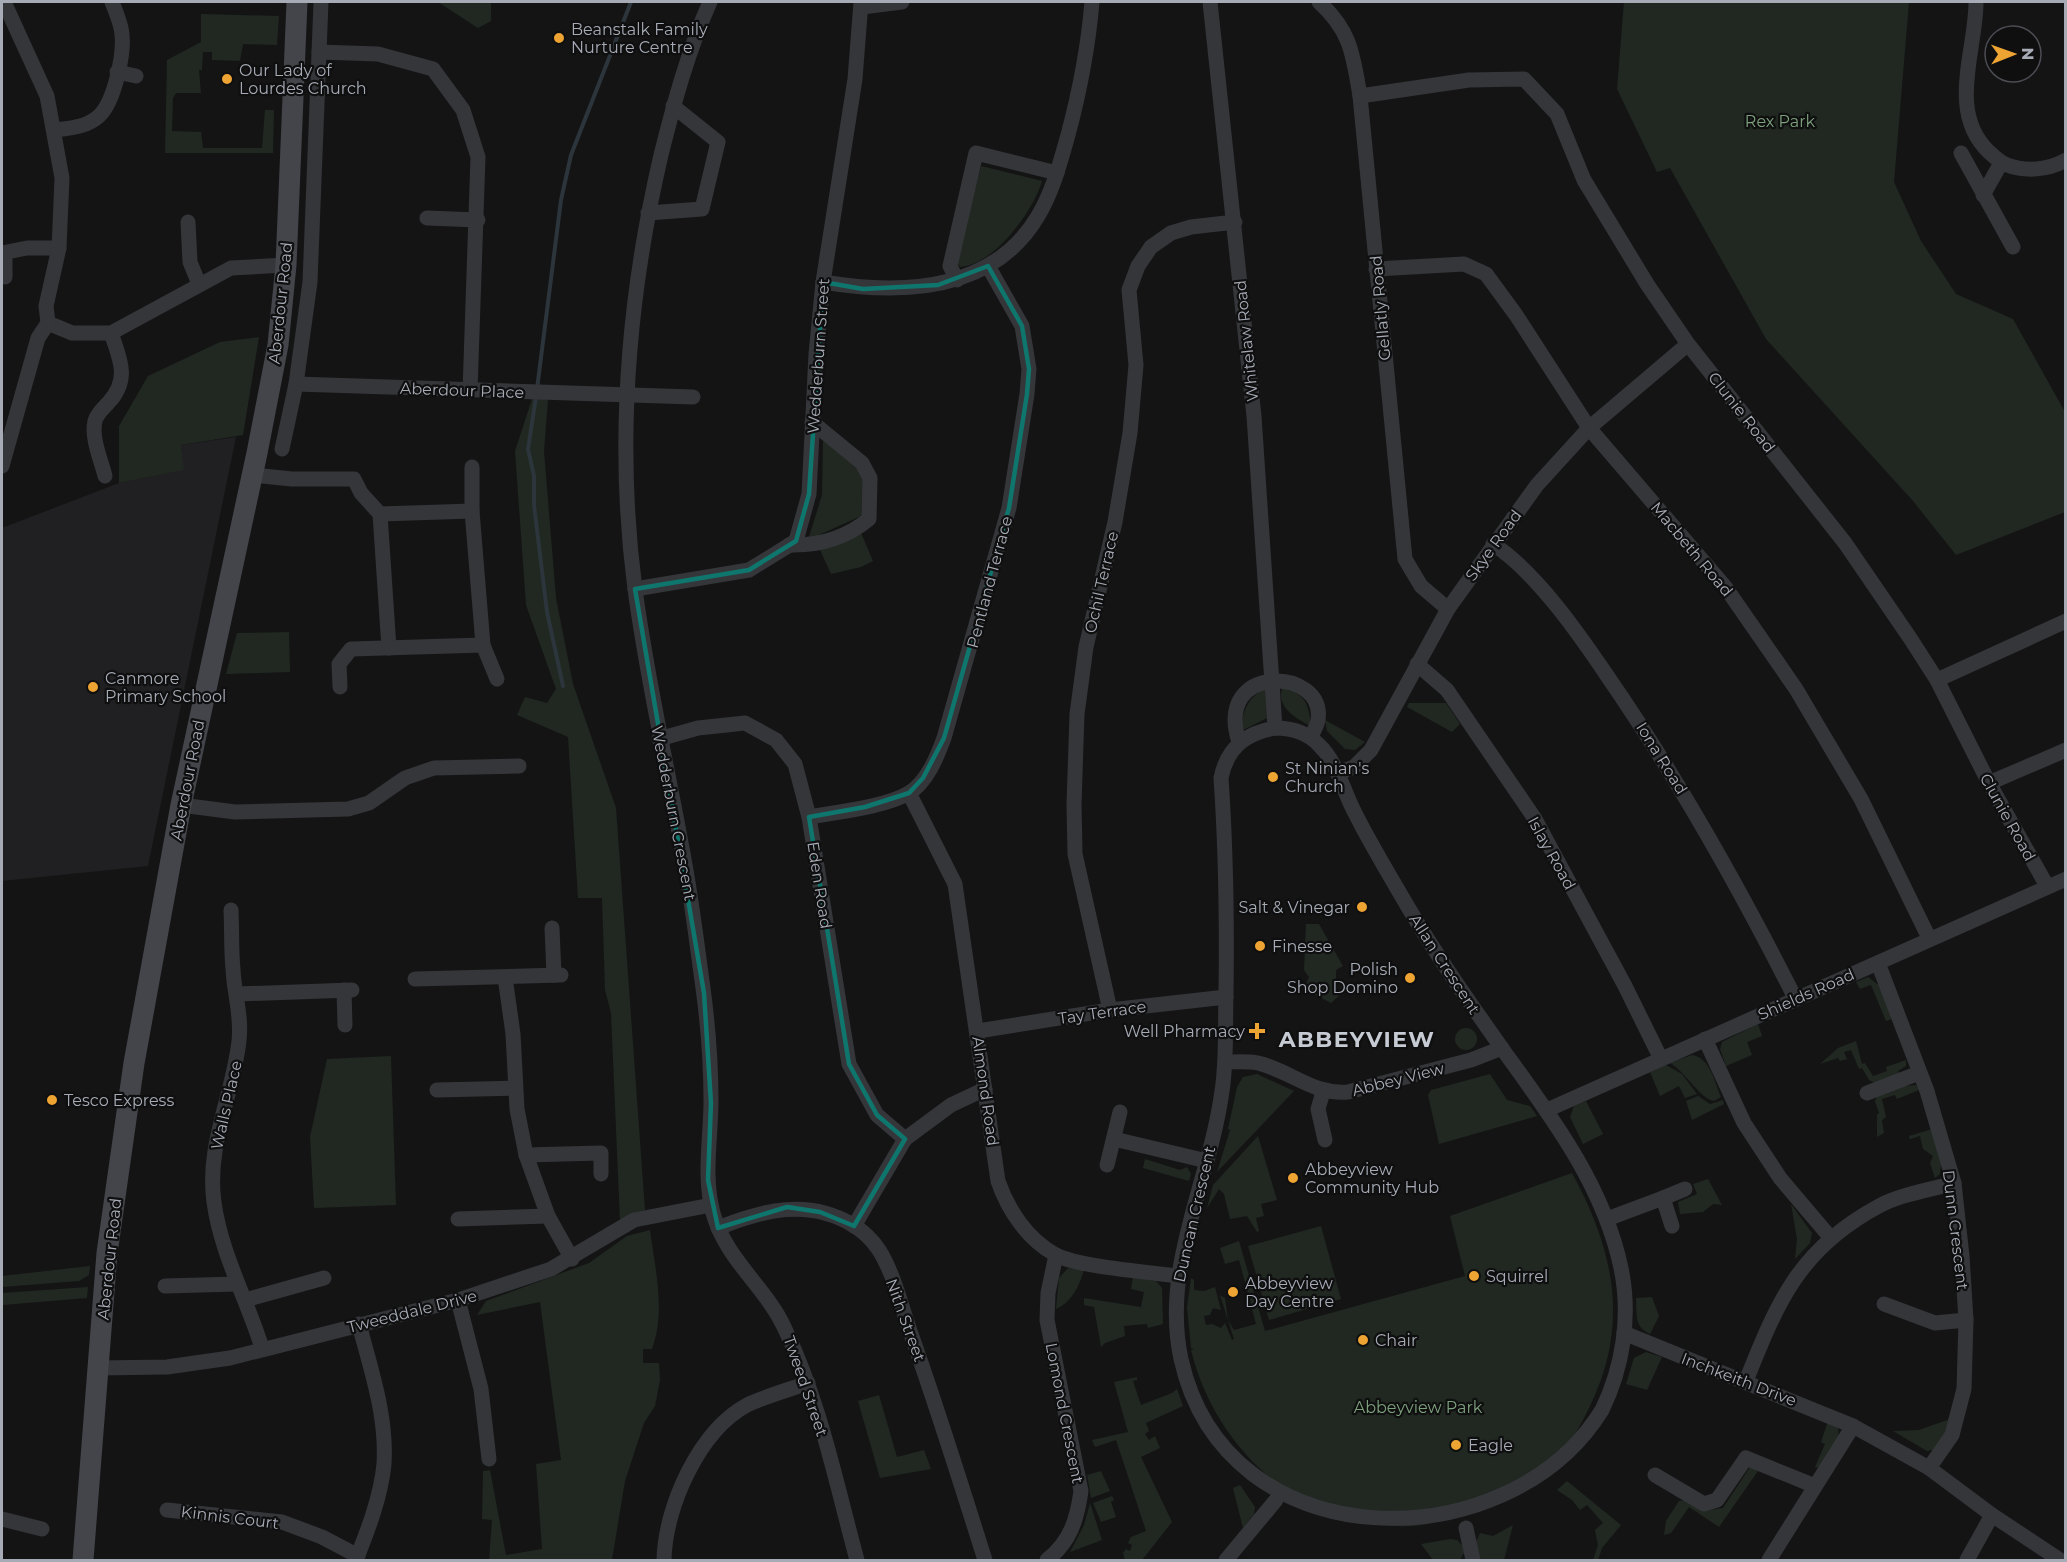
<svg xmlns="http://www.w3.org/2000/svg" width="2067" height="1562" font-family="Montserrat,sans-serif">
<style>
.built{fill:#202022}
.green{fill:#202821}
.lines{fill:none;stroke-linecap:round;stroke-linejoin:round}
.stream{stroke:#2c353b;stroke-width:4}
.street{stroke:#35363a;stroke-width:15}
.secondary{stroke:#43454a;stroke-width:21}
.marked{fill:none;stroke:#0f766e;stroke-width:4.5;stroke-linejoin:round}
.poi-dot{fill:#eea433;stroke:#0f0f10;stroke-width:2}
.labels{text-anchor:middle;stroke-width:4.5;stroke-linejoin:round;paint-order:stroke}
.poi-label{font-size:16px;fill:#a6abb5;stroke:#0f0f10;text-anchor:start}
.park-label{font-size:16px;fill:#7da07d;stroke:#0f0f10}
.street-label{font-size:16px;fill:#a6abb5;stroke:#0f0f10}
.district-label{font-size:22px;font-weight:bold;letter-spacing:1.5px;fill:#c6cad2;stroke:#0f0f10}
</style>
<rect width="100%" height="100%" fill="#141415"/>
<!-- built -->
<path class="built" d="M236 437 148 866 2 881V528L119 483 183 470 181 445Z"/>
<!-- green -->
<g class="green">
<path d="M438 2H491V21L478 28Z"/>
<path d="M1624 2H1909L1894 182 1921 241 1956 294 2013 319 2065 412V512L1956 555 1913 501 1766 339 1670 168 1657 172 1617 89Z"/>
<path d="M201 14 279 16 277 45 243 44 240 61 212 60V52H203L202 70H199L201 93H176L173 98 172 131 201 132 203 148H262L265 110H274L273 153H165L167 60 201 42Z"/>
<path d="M981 166 1042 181C1034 210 994 265 960 267L956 262Z"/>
<path d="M259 337 243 435 181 445 184 470 119 483V426L148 376 220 342Z"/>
<path d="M532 399H548L544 451 556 598 573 684 616 808 645 1210 620 1221 611 1013 605 990 602 898H578L568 737 517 715 525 697 547 703 556 689 526 605 515 451Z"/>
<path d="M823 440 863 472 864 510 861 516 808 540 822 495Z"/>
<path d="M861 533 873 561 861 567 831 574 820 550Z"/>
<path d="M289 632 290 672 226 674 237 633Z"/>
<path d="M1284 685C1306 698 1308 701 1311 726 1297 720 1272 704 1284 685Z"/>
<path d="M1265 687 1267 718 1241 731C1242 710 1248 699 1265 687Z"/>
<path d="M1409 703H1446L1460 724 1452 732 1407 707Z"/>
<path d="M1325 720 1365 742 1355 750 1345 749 1327 731Z"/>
<path d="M1306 924H1319L1343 966 1336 970V991L1341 994 1331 1003 1304 989 1309 977 1304 970Z"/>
<path d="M1868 977 1880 986 1892 1019 1886 1021 1871 985 1860 989 1856 982Z"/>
<path d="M1758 1024 1762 1036 1747 1042 1752 1055 1726 1066 1720 1049 1722 1042Z"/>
<circle cx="1466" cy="1039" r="11"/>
<path d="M1856 1041 1862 1064 1865 1063 1873 1076 1887 1071 1886 1067 1906 1060V1066L1898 1071 1900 1075 1875 1083 1869 1080 1862 1068 1859 1069 1851 1050 1844 1052 1847 1059 1840 1061 1838 1058 1820 1064 1838 1048Z"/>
<path d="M1692 1055C1710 1057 1715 1083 1721 1097L1714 1101C1700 1099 1686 1072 1670 1063Z"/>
<path d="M391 1056 396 1205 314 1208 310 1137 327 1059Z"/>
<path d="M1666 1065 1682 1074 1697 1094 1685 1098 1679 1086 1660 1096 1650 1072Z"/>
<path d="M1257 1074 1294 1091 1217 1172 1230 1130 1228 1129 1237 1087 1243 1077Z"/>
<path d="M1490 1074 1507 1100 1530 1106 1537 1116 1439 1144 1428 1095 1431 1090Z"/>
<path d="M1904 1083 1906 1086 1916 1085 1919 1090 1897 1099 1895 1095 1882 1099 1886 1117 1882 1120 1884 1133 1877 1137V1115L1879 1113 1875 1101 1877 1096Z"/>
<path d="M1698 1096 1710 1104 1723 1100 1724 1104 1692 1120 1686 1101Z"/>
<path d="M1586 1101 1603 1134 1583 1144 1570 1117 1574 1106Z"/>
<path d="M1932 1129 1941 1165 1940 1174 1935 1178 1930 1163 1933 1156 1923 1149 1920 1136 1910 1139 1909 1136Z"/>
<path d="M1258 1136 1277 1200 1261 1204 1264 1216 1256 1218 1259 1231 1257 1232 1247 1216 1230 1219 1224 1194 1219 1189 1207 1208 1213 1185Z"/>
<path d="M1145 1159 1180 1170 1187 1167 1191 1174 1189 1181 1143 1168Z"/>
<path d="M1572 1173C1614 1250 1630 1324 1590 1406 1582 1423 1570 1445 1556 1459 1543 1471 1512 1482 1496 1491 1478 1501 1459 1515 1440 1521 1422 1527 1400 1527 1381 1525 1287 1516 1213 1440 1191 1350L1194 1349 1191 1348 1187 1307 1191 1278 1194 1280V1290L1204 1291 1215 1287 1221 1310 1213 1308 1210 1315 1204 1316 1206 1325 1212 1324 1221 1328 1225 1323 1232 1340 1234 1339 1220 1295 1225 1298 1228 1320 1234 1330 1256 1324 1239 1260 1225 1264 1220 1248 1239 1241 1265 1331 1465 1276 1450 1216Z"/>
<path d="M1708 1179 1722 1205 1713 1204 1703 1212 1680 1214 1678 1202 1697 1194 1693 1184Z"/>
<path d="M1791 1204 1812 1233 1810 1243 1795 1259 1797 1239Z"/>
<path d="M1321 1226 1341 1299 1269 1320 1248 1246Z"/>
<path d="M650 1230C655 1268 666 1312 652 1349H643V1363H659L660 1380 655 1406 644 1423 625 1481 612 1560H489L492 1520 482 1519 483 1471 490 1470 506 1555 542 1549 536 1464 561 1460 540 1302 477 1315 486 1301 589 1263 627 1236Z"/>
<path d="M90 1266 89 1275 79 1281 2 1287V1276Z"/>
<path d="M1068 1268 1084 1269C1080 1285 1072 1302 1056 1309L1059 1278Z"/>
<path d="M1133 1277 1156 1281 1162 1288 1163 1324 1148 1328 1147 1324 1124 1326 1125 1336 1105 1343 1101 1347 1094 1307 1084 1305V1298L1141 1307 1144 1292 1131 1289Z"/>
<path d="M88 1287 87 1298 3 1305 2 1293Z"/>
<path d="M1652 1297 1659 1316 1650 1334C1634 1327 1637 1314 1636 1298Z"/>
<path d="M1646 1352 1662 1357 1647 1390 1626 1384 1634 1358Z"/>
<path d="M1137 1377V1380L1133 1381 1141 1405 1172 1393 1177 1389 1183 1406 1146 1423 1149 1431 1145 1434 1149 1440 1155 1436 1160 1448 1141 1457 1172 1522 1142 1560H1125L1123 1553 1126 1549 1130 1551 1132 1545 1128 1543 1131 1537 1146 1531 1116 1440 1095 1447 1092 1440 1128 1432 1114 1382Z"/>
<path d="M879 1395 897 1457 924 1450 931 1469 880 1478 858 1401Z"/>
<path d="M1950 1419 1948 1429 1933 1450 1927 1451 1893 1431 1919 1430Z"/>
<path d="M1828 1421 1838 1427 1839 1438 1819 1468 1815 1467 1825 1444 1821 1442Z"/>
<path d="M1750 1467 1760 1468 1719 1527 1689 1507 1671 1533 1664 1535 1666 1521 1679 1501 1685 1500 1704 1511 1723 1508Z"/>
<path d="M1101 1471 1110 1491 1091 1498 1087 1475Z"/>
<path d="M1567 1481 1621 1525 1602 1548 1598 1560H1593L1598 1545 1595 1530 1603 1523 1587 1505 1580 1510 1572 1500 1557 1490Z"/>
<path d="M1240 1485 1255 1507 1254 1514 1243 1528 1233 1488Z"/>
<path d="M1112 1496 1114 1500 1111 1502 1116 1517 1101 1522 1093 1503Z"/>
<path d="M1090 1503 1102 1540 1070 1552 1084 1525Z"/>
<path d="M1513 1525 1504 1560H1479L1476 1542 1480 1533 1493 1536Z"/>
<path d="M1450 1539 1457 1540 1466 1549 1460 1560H1433L1421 1544Z"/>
</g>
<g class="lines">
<!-- stream -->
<g class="stream">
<path d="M537 389 561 200 571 155 631 2"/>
<path d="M536 397 528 449 534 476V505L547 612 563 686"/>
</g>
<!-- street -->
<g class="street">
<path d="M710 2C688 51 674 103 661 155 628 297 616 445 635 589 647 680 668 769 684 859 692 902 697 945 703 988 708 1025 711 1063 711 1101 711 1138 703 1176 713 1213 726 1260 766 1287 785 1329 820 1402 836 1483 857 1560"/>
<path d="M1210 2 1254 416 1275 728"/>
<path d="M1319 2C1351 31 1353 55 1360 96L1405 559 1421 586 1448 609"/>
<path d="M1976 2C1976 51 1947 112 1989 152 1995 157 1999 162 2007 165 2026 172 2048 170 2066 160"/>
<path d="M862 7 902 2"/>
<path d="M319 52 378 54 433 69 463 110 478 157 470 391"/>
<path d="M117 72 136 76"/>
<path d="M1360 96 1469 80 1524 79 1557 114 1584 180 1647 284 1688 344 1845 543 1910 638 1937 680 1989 783 2047 886"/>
<path d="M55 130C71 128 87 127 99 116 115 101 126 49 121 28 119 19 115 10 112 2"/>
<path d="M1961 153 2013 247"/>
<path d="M1983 195 2001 163"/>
<path d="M648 213 702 209 718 142 673 106"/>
<path d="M427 218 478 220"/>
<path d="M188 222 190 262 199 284"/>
<path d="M2 253 27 248H59"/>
<path d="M5 253V277"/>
<path d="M1376 269 1464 264 1486 274 1516 315 1589 428 1726 588 1796 689 1861 799 1929 938"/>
<path d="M957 280 950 266 976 153 1057 173"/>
<path d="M823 282C901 295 993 292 1038 216 1053 191 1060 163 1068 135 1080 90 1088 49 1092 2"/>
<path d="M48 323 72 333H111L231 268 286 265"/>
<path d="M296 384 693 397"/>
<path d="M282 449 296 384 310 282 321 2"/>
<path d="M2 466 38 338 48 323 46 306 59 248 62 178 47 96 4 2"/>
<path d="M472 467V511L483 645"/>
<path d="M253 475 292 479H354L361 493 380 514 389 648"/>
<path d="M105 476C101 460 91 438 95 421 97 413 104 408 109 402 130 379 120 359 111 333"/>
<path d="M380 514 472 511"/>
<path d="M1493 544C1536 572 1579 634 1608 677 1679 780 1739 887 1795 998"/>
<path d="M789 545C819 546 846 538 869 519L870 478 862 463 812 422"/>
<path d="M635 589 749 570 796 541 809 494 816 354 823 282 855 79 861 2"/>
<path d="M1417 664 1447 690 1535 819 1625 986 1661 1059"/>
<path d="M1937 680 2066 621"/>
<path d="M340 687 339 664 351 649 483 645 497 679"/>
<path d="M1275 728C1292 728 1307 732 1319 745 1338 763 1343 791 1355 813 1371 845 1390 876 1408 907 1438 958 1472 1006 1506 1054 1553 1119 1604 1187 1621 1268 1631 1316 1623 1367 1602 1410 1508 1562 1226 1562 1181 1359 1161 1267 1210 1181 1222 1091 1227 1059 1225 1026 1226 993 1227 921 1226 850 1221 778 1227 748 1245 733 1275 728Z"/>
<path d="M659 739 698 728 745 723 776 740 795 764 809 817 849 1064 877 1115 905 1139"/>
<path d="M1239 742C1213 662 1326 667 1318 720 1317 726 1313 732 1311 737"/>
<path d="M1337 773 1354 767 1371 750 1448 609 1537 485 1589 428 1688 344"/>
<path d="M1989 783 2066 750"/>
<path d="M909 793 955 884 998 1181C1008 1210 1027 1239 1056 1255 1079 1267 1149 1272 1178 1276"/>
<path d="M181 805 235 812 348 809 369 803 405 778 434 768 519 766"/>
<path d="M809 817C837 812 885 807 909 793 927 782 937 757 944 738L1009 508 1027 394 1029 369 1022 326 988 266"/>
<path d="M231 910C232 929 231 949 233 969 234 994 242 1015 239 1041 233 1095 206 1146 214 1202 221 1254 247 1299 262 1348"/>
<path d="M552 928 554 975"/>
<path d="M1878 963 1927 1091 1954 1183 1962 1256 1966 1320 1964 1389 1952 1435 1929 1468"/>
<path d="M505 977 513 1034 517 1109 526 1155 548 1216 572 1259"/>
<path d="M415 979 561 975"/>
<path d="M344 990 345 1025"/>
<path d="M237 994 352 990"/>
<path d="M1110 1010 1075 854 1074 804 1077 714 1086 647 1115 522 1130 433 1136 365 1129 290 1138 266 1151 247 1171 233 1191 227 1235 222"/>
<path d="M978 1031 1110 1010 1226 997"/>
<path d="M1705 1039 1744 1123 1780 1178 1830 1237"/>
<path d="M1225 1062C1236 1062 1248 1061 1258 1063 1291 1071 1313 1095 1348 1092L1471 1060 1502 1048"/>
<path d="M437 1090 515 1088"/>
<path d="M1323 1092 1318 1109 1325 1140"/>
<path d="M1867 1093 1919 1073"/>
<path d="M1547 1110 2066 879"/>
<path d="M1114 1139 1207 1161"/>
<path d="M526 1155 601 1153V1174"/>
<path d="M1107 1165 1120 1112"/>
<path d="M458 1219 548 1216"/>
<path d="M1607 1219 1663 1198"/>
<path d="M854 1226 905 1139 951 1105 985 1089"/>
<path d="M1672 1226 1663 1198 1685 1189"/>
<path d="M718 1228C763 1210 808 1198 853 1225 863 1231 873 1241 879 1250 894 1274 901 1305 910 1331 937 1407 961 1484 985 1560"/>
<path d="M165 1286 237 1284"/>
<path d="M245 1300 324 1278"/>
<path d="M458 1300 481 1389 489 1459"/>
<path d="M1884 1304 1935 1323 1966 1320"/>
<path d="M1624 1333 1853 1426 1929 1468 1992 1515 2060 1560"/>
<path d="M98 1368 167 1367 230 1358 458 1300 551 1269 634 1220 711 1205"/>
<path d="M1746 1381C1778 1301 1799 1249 1879 1206 1901 1194 1930 1190 1954 1183"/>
<path d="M1655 1475 1704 1504 1717 1500 1746 1458 1815 1486"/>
<path d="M167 1510 282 1522 322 1537 358 1556"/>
<path d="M2 1519 42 1529"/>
<path d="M1466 1528 1473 1560"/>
<path d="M356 1560C368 1530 381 1496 384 1464 387 1416 371 1370 359 1324"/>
<path d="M664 1560C665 1507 699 1431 747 1405 766 1396 788 1390 808 1383"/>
<path d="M1047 1560C1070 1542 1077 1520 1081 1491L1047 1320 1048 1293 1056 1255"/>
<path d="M1226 1560 1276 1500"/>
<path d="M1769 1560 1853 1426"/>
<path d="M1967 1560 1992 1515"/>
</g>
<!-- secondary -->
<path class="secondary" d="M83 1560 107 1253 134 1063 181 805 257 453 278 345 286 265 297 2"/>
</g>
<!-- marked area -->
<path class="marked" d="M988 266 1022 326 1029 369 1027 394 1009 508 944 738 923 778 909 793 865 807 809 817 849 1064 877 1115 905 1139 854 1226 820 1212 787 1207 718 1228 708 1180 711 1103 704 993 635 589 749 570 796 541 809 494 823 282 863 289 938 285Z"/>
<!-- markers -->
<g class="poi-dot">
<circle cx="559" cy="38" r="6"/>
<circle cx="227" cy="79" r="6"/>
<circle cx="93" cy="687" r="6"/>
<circle cx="1273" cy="777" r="6"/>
<circle cx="1362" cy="907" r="6"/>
<circle cx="1260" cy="946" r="6"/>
<circle cx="1410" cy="978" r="6"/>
<path d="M1254 1022h6v6h6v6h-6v6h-6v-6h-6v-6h6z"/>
<circle cx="52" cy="1100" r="6"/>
<circle cx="1293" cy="1178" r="6"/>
<circle cx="1474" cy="1276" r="6"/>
<circle cx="1233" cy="1292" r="6"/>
<circle cx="1363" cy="1340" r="6"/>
<circle cx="1456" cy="1445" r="6"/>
</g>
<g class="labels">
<!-- poi labels -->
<g class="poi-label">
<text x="571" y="35">Beanstalk Family<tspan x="571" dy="18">Nurture Centre</tspan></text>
<text x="239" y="76">Our Lady of<tspan x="239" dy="18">Lourdes Church</tspan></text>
<text x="105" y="684">Canmore<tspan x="105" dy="18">Primary School</tspan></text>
<text x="1285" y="774">St Ninian's<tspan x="1285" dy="18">Church</tspan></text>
<text x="1350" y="913" text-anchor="end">Salt &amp; Vinegar</text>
<text x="1272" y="952">Finesse</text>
<text x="1398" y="975" text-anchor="end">Polish<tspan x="1398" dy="18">Shop Domino</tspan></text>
<text x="1245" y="1037" text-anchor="end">Well Pharmacy</text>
<text x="64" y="1106">Tesco Express</text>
<text x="1305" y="1175">Abbeyview<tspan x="1305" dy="18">Community Hub</tspan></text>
<text x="1486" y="1282">Squirrel</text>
<text x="1245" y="1289">Abbeyview<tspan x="1245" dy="18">Day Centre</tspan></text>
<text x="1375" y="1346">Chair</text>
<text x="1468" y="1451">Eagle</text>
</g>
<!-- park labels -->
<g class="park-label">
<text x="1780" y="127">Rex Park</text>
<text x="1418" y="1413">Abbeyview Park</text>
</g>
<!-- street labels -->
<g class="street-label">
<text transform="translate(280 303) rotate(-84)" y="6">Aberdour Road</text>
<text transform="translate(1380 308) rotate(-95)" y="6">Gellatly Road</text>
<text transform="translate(1246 341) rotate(-96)" y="6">Whitelaw Road</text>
<text transform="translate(818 356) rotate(-86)" y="6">Wedderburn Street</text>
<text transform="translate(462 390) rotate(2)" y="6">Aberdour Place</text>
<text transform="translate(1742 412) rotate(52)" y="6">Clunie Road</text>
<text transform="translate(1493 545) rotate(-54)" y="6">Skye Road</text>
<text transform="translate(1692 549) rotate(50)" y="6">Macbeth Road</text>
<text transform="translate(989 582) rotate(-75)" y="6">Pentland Terrace</text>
<text transform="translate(1101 582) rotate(-77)" y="6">Ochil Terrace</text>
<text transform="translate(1662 758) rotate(58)" y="6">Iona Road</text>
<text transform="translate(187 780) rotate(-79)" y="6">Aberdour Road</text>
<text transform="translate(674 813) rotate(79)" y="6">Wedderburn Crescent</text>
<text transform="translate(2008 817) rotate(61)" y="6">Clunie Road</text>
<text transform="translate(1552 853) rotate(61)" y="6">Islay Road</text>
<text transform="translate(820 885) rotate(81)" y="6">Eden Road</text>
<text transform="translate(1445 964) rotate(57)" y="6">Allan Crescent</text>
<text transform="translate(1806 994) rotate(-24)" y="6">Shields Road</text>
<text transform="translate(1102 1012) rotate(-8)" y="6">Tay Terrace</text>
<text transform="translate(1398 1079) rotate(-14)" y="6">Abbey View</text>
<text transform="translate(986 1091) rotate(82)" y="6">Almond Road</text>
<text transform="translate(226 1105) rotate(-77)" y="6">Walls Place</text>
<text transform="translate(1194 1214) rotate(-77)" y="6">Duncan Crescent</text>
<text transform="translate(1956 1230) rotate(83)" y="6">Dunn Crescent</text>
<text transform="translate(109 1259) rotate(-84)" y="6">Aberdour Road</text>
<text transform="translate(412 1311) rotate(-14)" y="6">Tweeddale Drive</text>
<text transform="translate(906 1320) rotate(70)" y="6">Nith Street</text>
<text transform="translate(1739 1379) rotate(21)" y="6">Inchkeith Drive</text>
<text transform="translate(806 1386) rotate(71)" y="6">Tweed Street</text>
<text transform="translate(1065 1413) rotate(79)" y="6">Lomond Crescent</text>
<text transform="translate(230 1517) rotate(7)" y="6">Kinnis Court</text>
</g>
<!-- district labels -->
<g class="district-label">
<text x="1357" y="1047">ABBEYVIEW</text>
</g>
</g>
<!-- border -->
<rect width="2067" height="1562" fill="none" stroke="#a6abb5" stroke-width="6"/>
<!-- north arrow -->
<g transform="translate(2013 54) rotate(89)"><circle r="28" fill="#0f0f10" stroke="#4b4d52" stroke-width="1.5"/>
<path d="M0-4.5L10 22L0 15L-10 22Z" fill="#eea433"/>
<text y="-9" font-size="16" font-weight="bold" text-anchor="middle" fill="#a6abb5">N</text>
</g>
</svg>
